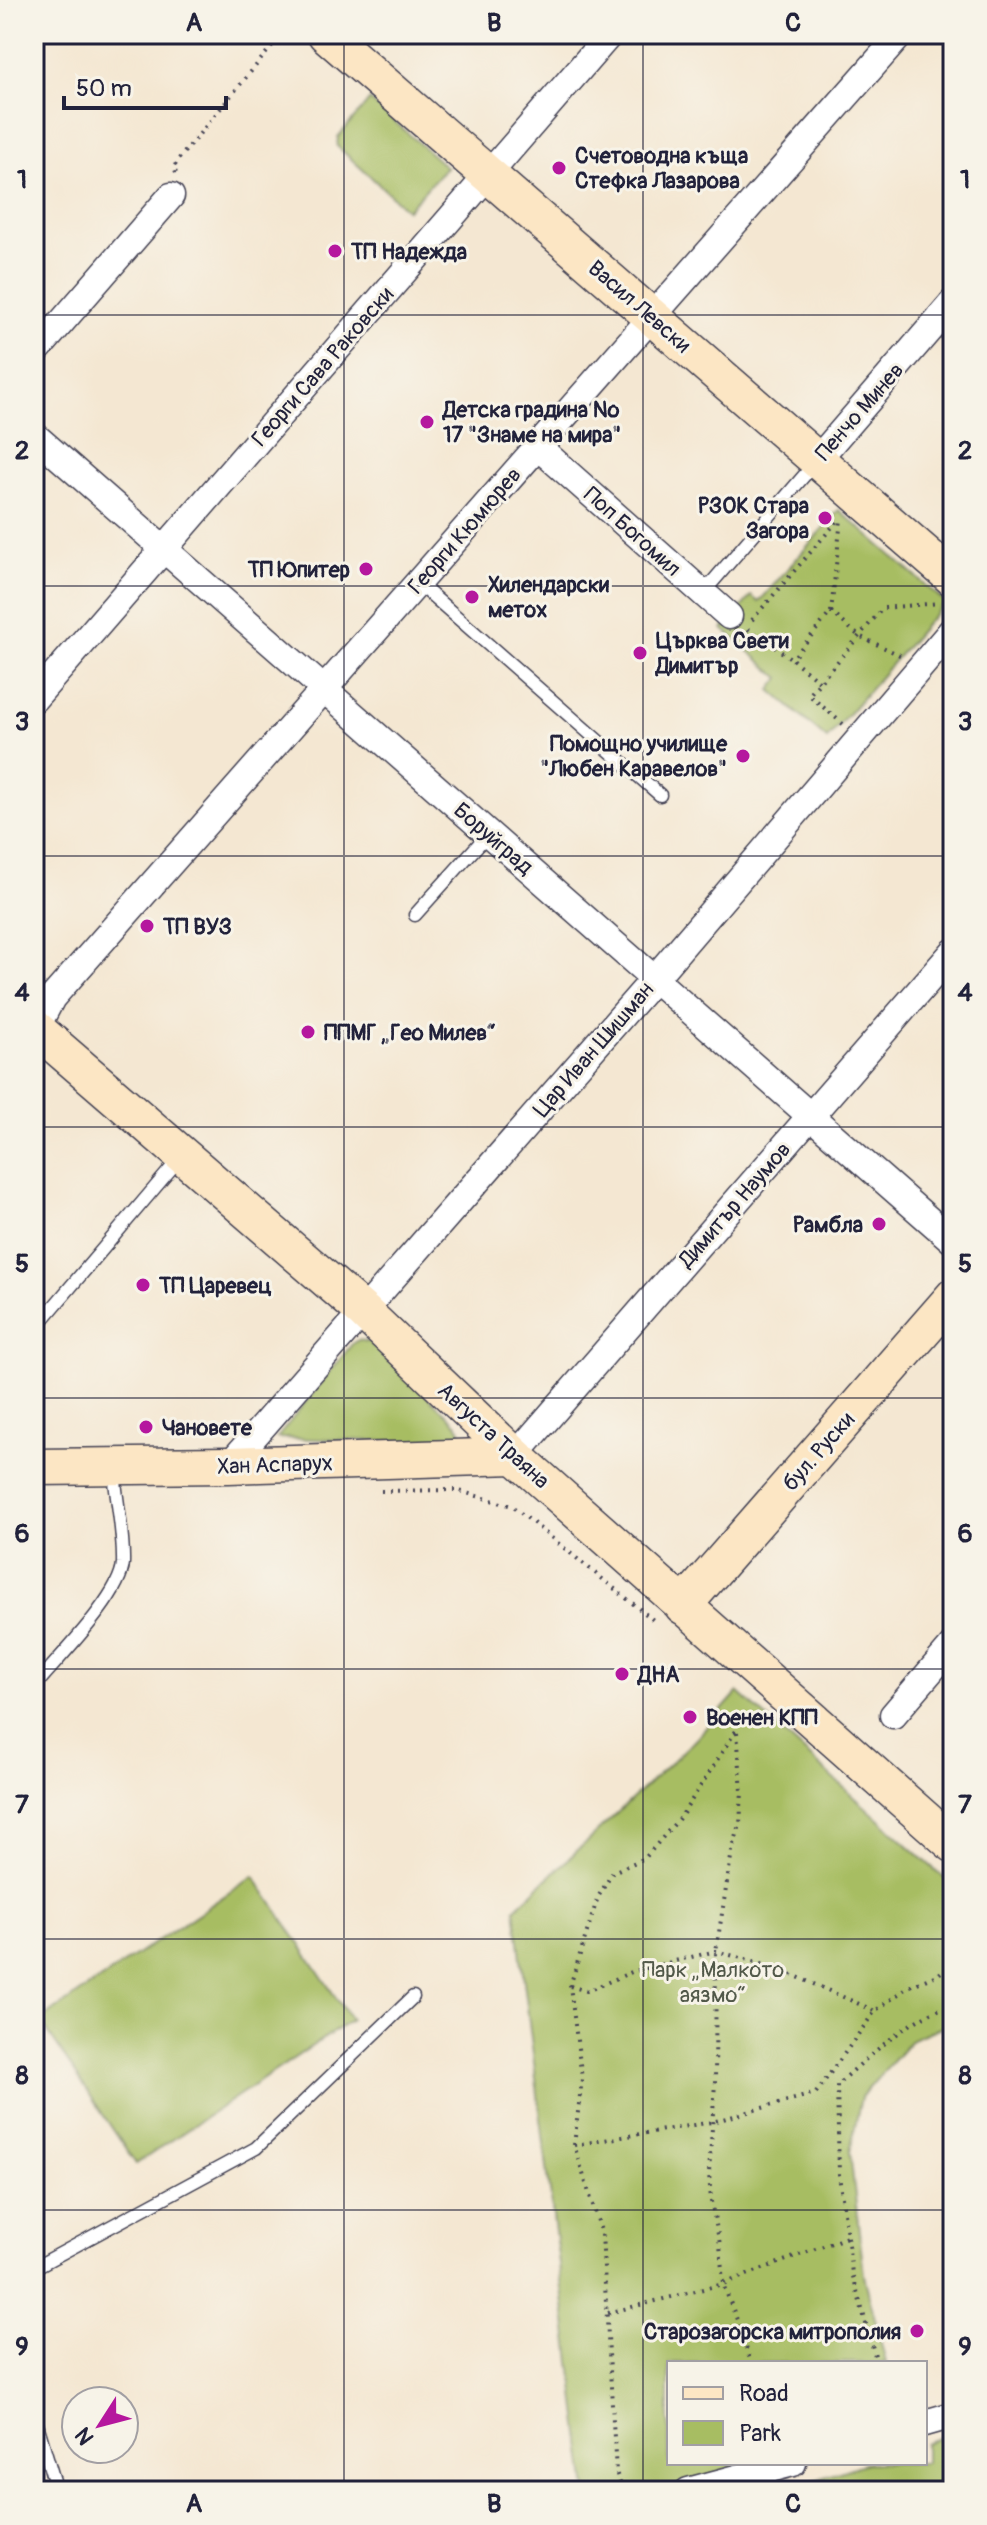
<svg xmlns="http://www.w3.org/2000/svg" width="987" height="2525" font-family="Pangolin,sans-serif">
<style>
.green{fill:#a7bd62;stroke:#64704e;stroke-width:2}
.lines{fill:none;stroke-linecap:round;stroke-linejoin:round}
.lane-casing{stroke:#424052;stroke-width:15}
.street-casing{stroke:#424052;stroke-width:29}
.secondary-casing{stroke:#424052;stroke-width:39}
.path{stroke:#424052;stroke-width:4;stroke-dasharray:2 6;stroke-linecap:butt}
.lane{stroke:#fff;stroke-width:12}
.street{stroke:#fff;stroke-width:26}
.secondary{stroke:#fce6c4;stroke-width:36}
.grid{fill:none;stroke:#22223b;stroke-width:2;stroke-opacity:0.55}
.poi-dot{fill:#b5179e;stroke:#f7f3e8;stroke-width:3}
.labels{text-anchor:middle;stroke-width:6;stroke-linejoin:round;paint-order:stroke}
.poi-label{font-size:22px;font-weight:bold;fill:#22223b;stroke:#f7f3e8;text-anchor:start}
.street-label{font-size:22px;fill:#22223b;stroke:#f7f3e8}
.park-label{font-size:22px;fill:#515849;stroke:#f7f3e8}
.neatline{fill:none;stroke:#22223b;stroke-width:3}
.grid-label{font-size:26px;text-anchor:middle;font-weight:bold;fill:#22223b}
</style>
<rect width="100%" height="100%" fill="#f7f3e8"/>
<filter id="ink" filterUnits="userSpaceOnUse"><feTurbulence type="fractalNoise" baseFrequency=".0125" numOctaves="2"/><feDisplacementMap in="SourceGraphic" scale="16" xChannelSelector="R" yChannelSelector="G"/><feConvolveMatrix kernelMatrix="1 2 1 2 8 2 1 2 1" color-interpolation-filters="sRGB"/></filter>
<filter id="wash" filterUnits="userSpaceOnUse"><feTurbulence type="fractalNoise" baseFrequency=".006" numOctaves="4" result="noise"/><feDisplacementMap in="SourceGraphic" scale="32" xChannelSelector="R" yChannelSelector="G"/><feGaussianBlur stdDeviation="1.8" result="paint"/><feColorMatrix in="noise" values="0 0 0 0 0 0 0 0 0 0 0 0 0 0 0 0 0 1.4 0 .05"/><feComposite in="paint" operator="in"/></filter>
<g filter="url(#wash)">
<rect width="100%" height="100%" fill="#f4e7d2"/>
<!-- green -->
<g class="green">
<path d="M370 100 446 167 407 210 337 146 338 137Z"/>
<path d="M839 510 945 602 827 739 771 690 780 678 723 629 751 596 759 602Z"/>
<path d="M358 1340 369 1342 457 1424 461 1430V1443L277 1438 353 1343Z"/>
<path d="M738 1692 953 1886V2022L912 2039 861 2097 850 2152 864 2275 886 2363H669V2463H760L656 2491H587L515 1909 696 1739Z"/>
<path d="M254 1876 351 2020 136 2164 40 2020Z"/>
<path d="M953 2433V2491H783L866 2463H925V2443Z"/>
</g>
</g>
<g filter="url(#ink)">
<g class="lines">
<defs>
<g id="lane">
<path d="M418 583 660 795"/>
<path d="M703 593 815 463"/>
<path d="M415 915 488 834"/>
<path d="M34 1330 180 1158"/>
<path d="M34 1687C57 1659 121 1596 123 1563 124 1533 116 1500 114 1470"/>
<path d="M34 2268 256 2148 413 1997"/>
<path d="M34 2414 57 2491"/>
</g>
<g id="street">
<path d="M34 354 171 196"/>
<path d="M34 435 953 1241"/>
<path d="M537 446 729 616"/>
<path d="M817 460 953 302"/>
<path d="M34 699 610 34"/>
<path d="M34 1032 52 998C336 678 617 354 901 34"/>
<path d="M515 1456 953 952"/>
<path d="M229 1465 654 979 953 629"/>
<path d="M893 1715 953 1645"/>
<path d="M925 2423 953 2415"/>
<path d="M688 2491 793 2463"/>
</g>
<g id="secondary">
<path d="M326 34 953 578"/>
<path d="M34 1027 364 1312 515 1456 953 1844"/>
<path d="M34 1467 229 1465 515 1456"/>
<path d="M683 1606 953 1297"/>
</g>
</defs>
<!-- lane casing -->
<use href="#lane" class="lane-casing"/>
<!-- street casing -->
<use href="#street" class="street-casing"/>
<!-- secondary casing -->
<use href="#secondary" class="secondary-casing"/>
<!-- path -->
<g class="path">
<path d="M176 173 174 168 177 161 282 34"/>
<path d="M831 612 841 519"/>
<path d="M752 620 840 518"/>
<path d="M748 629 792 659"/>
<path d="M819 681 792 659 831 612 859 636 902 656"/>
<path d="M843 724 809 695 883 608 939 603"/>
<path d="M381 1491 456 1490 512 1506 657 1623"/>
<path d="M737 1732 742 1791 740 1825 732 1851 716 1951 715 2083 709 2173 711 2201 720 2244 723 2284 739 2325 751 2363"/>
<path d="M570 1986 587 1991 634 1971 716 1951 777 1968 875 2011"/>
<path d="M574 2145 712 2122 816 2093 875 2011 908 1987 939 1974 953 1961"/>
<path d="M608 2313 723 2284 847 2237"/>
<path d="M877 2363 852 2273 839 2175 837 2085C863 2062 919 2008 953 2007"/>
<path d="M623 2491 616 2472 602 2234 574 2145 582 2079 570 1986 598 1897 613 1872 645 1858 682 1815 737 1729"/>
</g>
<!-- lane -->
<use href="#lane" class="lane"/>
<!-- street -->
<use href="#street" class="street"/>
<!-- secondary -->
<use href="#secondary" class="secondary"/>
</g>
</g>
<!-- grid -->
<path class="grid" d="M344 34V2491M643 34V2491M34 315H953M34 586H953M34 856H953M34 1127H953M34 1398H953M34 1669H953M34 1939H953M34 2210H953"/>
<!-- markers -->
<g class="poi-dot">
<circle cx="559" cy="168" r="8"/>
<circle cx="335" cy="251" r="8"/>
<circle cx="427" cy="422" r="8"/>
<circle cx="825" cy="518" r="8"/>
<circle cx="366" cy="569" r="8"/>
<circle cx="472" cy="597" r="8"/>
<circle cx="640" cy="653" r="8"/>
<circle cx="743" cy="756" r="8"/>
<circle cx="147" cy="926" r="8"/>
<circle cx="308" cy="1032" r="8"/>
<circle cx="879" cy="1224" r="8"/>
<circle cx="143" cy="1285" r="8"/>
<circle cx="146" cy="1427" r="8"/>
<circle cx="622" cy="1674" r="8"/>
<circle cx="690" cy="1717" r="8"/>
<circle cx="917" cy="2331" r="8"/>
</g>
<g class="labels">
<!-- poi labels -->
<g class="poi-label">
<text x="575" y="163">Счетоводна къща<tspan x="575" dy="25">Стефка Лазарова</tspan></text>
<text x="351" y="259">ТП Надежда</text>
<text x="443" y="417">Детска градина №<tspan x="443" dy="25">17 "Знаме на мира"</tspan></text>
<text x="809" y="513" text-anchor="end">РЗОК Стара<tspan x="809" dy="25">Загора</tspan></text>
<text x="350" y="577" text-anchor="end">ТП Юпитер</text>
<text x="488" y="592">Хилендарски<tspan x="488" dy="25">метох</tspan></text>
<text x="656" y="648">Църква Свети<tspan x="656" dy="25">Димитър</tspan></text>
<text x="727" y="751" text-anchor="end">Помощно училище<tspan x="727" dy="25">"Любен Каравелов"</tspan></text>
<text x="163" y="934">ТП ВУЗ</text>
<text x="324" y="1040">ППМГ „Гео Милев“</text>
<text x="863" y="1232" text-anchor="end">Рамбла</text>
<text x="159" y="1293">ТП Царевец</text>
<text x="162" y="1435">Чановете</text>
<text x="638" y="1682">ДНА</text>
<text x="706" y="1725">Военен КПП</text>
<text x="901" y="2339" text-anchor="end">Старозагорска митрополия</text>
</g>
<!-- street labels -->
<g class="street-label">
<text transform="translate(640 306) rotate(41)" y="8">Васил Левски</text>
<text transform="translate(322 366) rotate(-49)" y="8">Георги Сава Раковски</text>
<text transform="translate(859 411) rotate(-49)" y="8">Пенчо Минев</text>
<text transform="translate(464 530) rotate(-49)" y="8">Георги Кюмюрев</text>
<text transform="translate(633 531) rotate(42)" y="8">Поп Богомил</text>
<text transform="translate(494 838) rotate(41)" y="8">Боруйград</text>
<text transform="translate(593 1049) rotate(-49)" y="8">Цар Иван Шишман</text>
<text transform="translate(734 1204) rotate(-49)" y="8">Димитър Наумов</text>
<text transform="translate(494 1435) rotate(43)" y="8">Августа Траяна</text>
<text transform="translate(818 1451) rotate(-49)" y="8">бул. Руски</text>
<text transform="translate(275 1464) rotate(-2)" y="8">Хан Аспарух</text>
</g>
<!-- park labels -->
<g class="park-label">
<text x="713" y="1977">Парк „Малкото<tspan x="713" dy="25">аязмо“</tspan></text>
</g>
</g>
<!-- margin -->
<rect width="987" height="2525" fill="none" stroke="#f7f3e8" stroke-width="88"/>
<!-- legend -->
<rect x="667" y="2361" width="260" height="104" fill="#f7f3e8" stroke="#a29fa3" stroke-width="2"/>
<rect x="683" y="2387" width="40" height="12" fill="#fce6c4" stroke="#a29fa3" stroke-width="2"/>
<text x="739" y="2401" font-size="24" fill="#22223b">Road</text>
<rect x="683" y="2421" width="40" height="24" fill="#a7bd62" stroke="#a29fa3" stroke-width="2"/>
<text x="739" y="2441" font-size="24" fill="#22223b">Park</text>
<!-- north arrow -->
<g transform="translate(100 2425) rotate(234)"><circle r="38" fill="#f7f3e8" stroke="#a29fa3" stroke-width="2"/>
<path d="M0-6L14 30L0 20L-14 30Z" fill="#b5179e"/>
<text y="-12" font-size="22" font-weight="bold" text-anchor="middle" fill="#22223b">N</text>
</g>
<!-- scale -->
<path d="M64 96v12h162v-12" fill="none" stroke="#22223b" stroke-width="4"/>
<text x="76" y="96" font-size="24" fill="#22223b" stroke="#f7f3e8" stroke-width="6" paint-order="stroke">50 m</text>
<rect x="44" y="44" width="899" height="2437" class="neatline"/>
<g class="grid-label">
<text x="194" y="31">A</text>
<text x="494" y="31">B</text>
<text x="793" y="31">C</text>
<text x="22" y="188">1</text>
<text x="965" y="188">1</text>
<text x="22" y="459">2</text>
<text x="965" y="459">2</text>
<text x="22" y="730">3</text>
<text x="965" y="730">3</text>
<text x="22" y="1001">4</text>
<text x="965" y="1001">4</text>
<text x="22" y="1272">5</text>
<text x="965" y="1272">5</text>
<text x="22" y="1542">6</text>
<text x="965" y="1542">6</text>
<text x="22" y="1813">7</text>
<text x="965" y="1813">7</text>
<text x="22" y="2084">8</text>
<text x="965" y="2084">8</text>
<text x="22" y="2355">9</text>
<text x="965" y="2355">9</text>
<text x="194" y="2512">A</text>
<text x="494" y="2512">B</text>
<text x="793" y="2512">C</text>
</g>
</svg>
